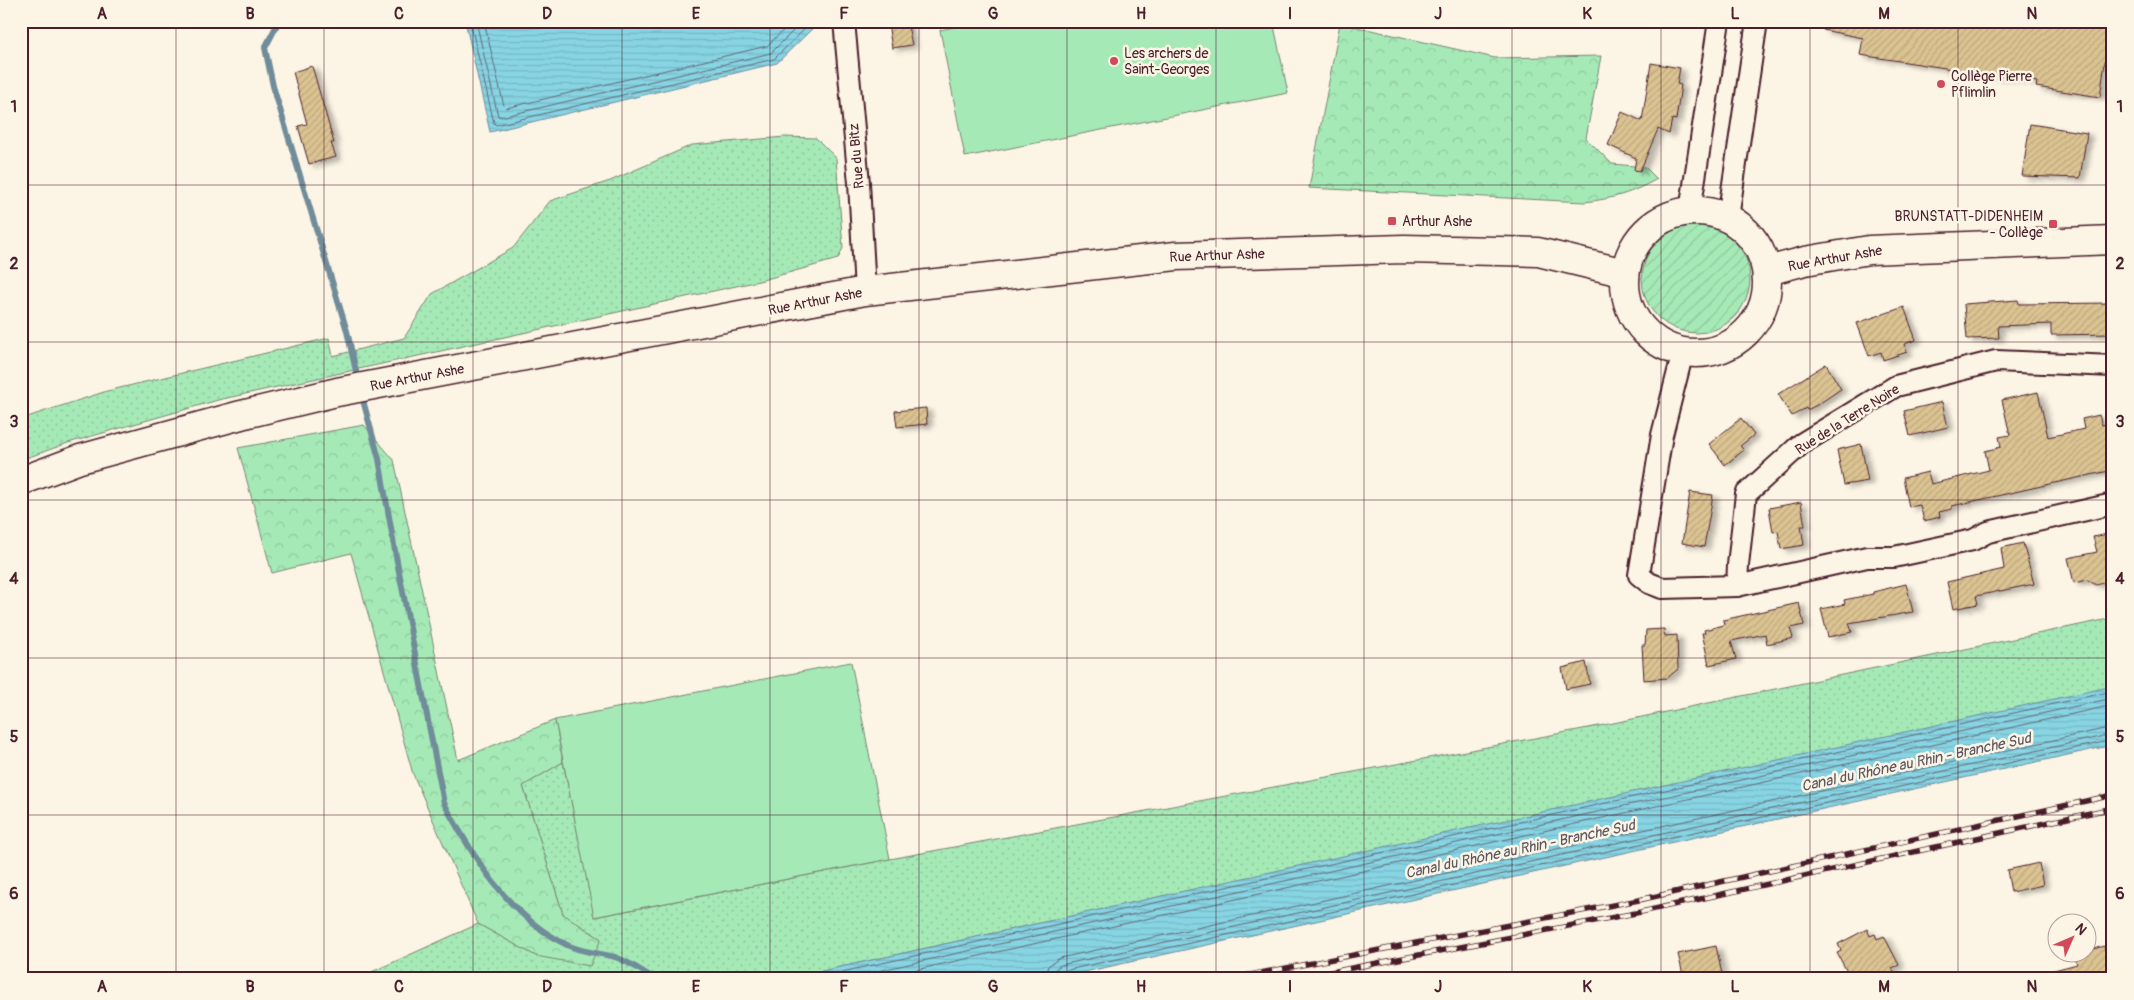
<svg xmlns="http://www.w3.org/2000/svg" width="2134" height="1000" font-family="Pangolin,sans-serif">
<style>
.grass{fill:url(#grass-dots);stroke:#788470}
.forest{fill:url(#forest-crowns);stroke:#788470}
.garden{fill:url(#garden-furrows);stroke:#788470}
.pitch{fill:#a5eab6;stroke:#788470}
.water{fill:url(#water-rules);stroke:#6f8c9a}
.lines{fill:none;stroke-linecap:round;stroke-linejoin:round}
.shore{stroke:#626875;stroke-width:1}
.stream{stroke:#6f8c9a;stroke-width:6}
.building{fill:url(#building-hatch);stroke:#4a1f2b;filter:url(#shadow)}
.street-casing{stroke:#4a1f2b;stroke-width:24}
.secondary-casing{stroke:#4a1f2b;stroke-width:31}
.street{stroke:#fcf5e5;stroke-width:20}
.secondary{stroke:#fcf5e5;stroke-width:28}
.rail-casing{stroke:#4a1f2b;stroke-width:5.5}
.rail{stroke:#fcf5e5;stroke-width:4;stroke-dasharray:11;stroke-linecap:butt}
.grid{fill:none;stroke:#4a1f2b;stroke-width:1;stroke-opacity:0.55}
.poi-dot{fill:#d1495b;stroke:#fcf5e5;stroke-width:2}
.labels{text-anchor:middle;stroke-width:5;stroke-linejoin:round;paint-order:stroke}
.poi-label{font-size:14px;fill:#4a1f2b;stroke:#fcf5e5;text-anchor:start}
.street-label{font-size:14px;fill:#4a1f2b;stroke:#fcf5e5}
.water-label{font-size:15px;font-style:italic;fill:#5c5662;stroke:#fcf5e5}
.neatline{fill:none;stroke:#4a1f2b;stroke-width:2}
.grid-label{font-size:16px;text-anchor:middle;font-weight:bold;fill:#4a1f2b}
</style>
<defs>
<pattern id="grass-dots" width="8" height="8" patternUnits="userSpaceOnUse" patternTransform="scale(1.25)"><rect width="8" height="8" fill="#a5eab6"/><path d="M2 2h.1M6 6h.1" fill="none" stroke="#90c89d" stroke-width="1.8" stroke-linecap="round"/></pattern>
<pattern id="forest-crowns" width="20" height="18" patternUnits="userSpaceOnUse" patternTransform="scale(1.25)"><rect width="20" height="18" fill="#a5eab6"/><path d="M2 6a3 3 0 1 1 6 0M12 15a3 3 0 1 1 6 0" fill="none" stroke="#90c89d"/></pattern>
<pattern id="garden-furrows" width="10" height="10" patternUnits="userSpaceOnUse" patternTransform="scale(1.25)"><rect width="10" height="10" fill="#a5eab6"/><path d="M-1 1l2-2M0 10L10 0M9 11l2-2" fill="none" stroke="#90c89d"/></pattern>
<pattern id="water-rules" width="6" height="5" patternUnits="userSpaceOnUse" patternTransform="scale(1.25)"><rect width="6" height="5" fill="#87d5e4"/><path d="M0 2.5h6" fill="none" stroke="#76b6c4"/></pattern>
<pattern id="building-hatch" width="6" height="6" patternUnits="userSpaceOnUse" patternTransform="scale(1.25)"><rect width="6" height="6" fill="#dbc392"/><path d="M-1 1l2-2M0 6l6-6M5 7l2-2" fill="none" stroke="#bda77e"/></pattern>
<filter id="shadow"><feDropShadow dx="5.5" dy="3" stdDeviation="2.5" flood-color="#0004"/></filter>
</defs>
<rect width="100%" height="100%" fill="#fcf5e5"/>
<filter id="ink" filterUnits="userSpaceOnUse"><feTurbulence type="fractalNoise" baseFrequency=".02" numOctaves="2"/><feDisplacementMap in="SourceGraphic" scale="10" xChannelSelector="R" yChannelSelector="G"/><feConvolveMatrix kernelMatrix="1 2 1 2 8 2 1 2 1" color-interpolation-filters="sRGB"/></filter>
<g filter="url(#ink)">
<!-- grass -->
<g class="grass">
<path d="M785 137 816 138 836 158 843 248 838 259 759 281 218 400 68 443 21 460V419L107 391 329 338 333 356 404 338 432 294 513 248 550 201 610 181 692 145Z"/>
<path d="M2113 618V687L786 979H356L478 924 536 956 601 939 563 914 523 786 563 762 595 917 890 859 1599 726Z"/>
</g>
<!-- forest -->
<g class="forest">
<path d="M1340 23 1495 58 1601 56 1586 138 1612 164 1645 167 1657 179C1632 193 1613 199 1584 202L1309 188Z"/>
<path d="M364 425 394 460 458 760 555 720 563 762 523 786 563 914 601 939 590 966 536 956 478 924 413 774 351 553 272 573 238 448Z"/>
</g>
<!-- garden -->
<circle class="garden" cx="1696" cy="279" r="54"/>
<!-- pitch -->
<g class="pitch">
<path d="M983 21H1273L1288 93 965 157 940 30Z"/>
<path d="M851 662 890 859 594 917 555 720Z"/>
</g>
<!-- water -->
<g class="water">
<path d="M465 21H815V26L777 63 490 132Z"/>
<path d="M2113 686V745L1053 979H786Z"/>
</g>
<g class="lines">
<!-- shore -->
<g class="shore">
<path d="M470 21 494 123 496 125 774 59 809 25 810 21"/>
<path d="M476 21 498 116 501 117 771 53 803 21"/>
<path d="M484 21 504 106 506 108 767 46 793 21"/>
<path d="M810 979 2113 691"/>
<path d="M841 979 2113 698"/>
<path d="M875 979 2113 705"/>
<path d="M1044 979 1048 966 1060 958 2113 727"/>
<path d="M1052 979 1054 970 1061 965 2113 734"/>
<path d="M1058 979 1059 974 1063 971 2113 740"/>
</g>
<!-- stream -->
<g class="stream">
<path d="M279 21 265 48 273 86 347 331 358 380"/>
<path d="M361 393 379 459 395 551 444 803C473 857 509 917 567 945 581 952 599 953 615 957 630 962 641 971 655 979"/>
</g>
</g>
<!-- building -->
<g class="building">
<path d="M907 21 912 45 892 48 888 24Z"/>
<path d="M1823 21H2111L2100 97 2036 87 2037 82 1860 55 1863 38 1823 30Z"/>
<path d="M1651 63 1680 68 1677 84 1681 85 1676 120 1672 119 1669 134 1658 129 1640 171 1634 170 1636 158 1608 145 1622 112 1642 121Z"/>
<path d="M312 66 334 143H331L336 157 309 164 298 126 307 124 293 72Z"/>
<path d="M2030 124 2087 133 2080 178 2022 176Z"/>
<path d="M2018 300 2019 304 2113 303V334L2051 335V324L1998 326 1999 338 1967 339 1964 304Z"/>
<path d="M1904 307 1916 340 1904 344 1907 352 1883 360 1881 352 1869 356 1857 323Z"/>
<path d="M1826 364 1841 389 1817 405 1807 410 1806 408 1792 416 1778 394Z"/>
<path d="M2038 392 2048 437 2084 429 2082 419 2099 415 2102 425 2113 422V470L1952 506V509L1939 512 1940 517 1924 521 1920 505 1909 507 1903 478 1928 472 1931 484 1989 470 1985 451 2001 447 1999 437 2010 435 2002 400Z"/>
<path d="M1942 402 1948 427 1910 436 1904 411Z"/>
<path d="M926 408 927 424 897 427 895 411Z"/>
<path d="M1741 418 1754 435 1740 446 1744 450 1725 465 1709 444Z"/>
<path d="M1861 444 1868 481 1844 485 1837 450Z"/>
<path d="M1690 492 1713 495 1704 547 1682 543Z"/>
<path d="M1801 502 1805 526H1801L1804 545 1781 549 1778 531 1773 532 1769 508Z"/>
<path d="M2113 533V556L2106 558 2111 581 2096 585 2088 580 2074 583 2068 558 2097 552 2093 537Z"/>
<path d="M2023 543 2034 584 1976 596 1978 604 1953 609 1947 582 2004 569 2001 548Z"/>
<path d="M1906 584 1913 612 1849 623 1852 632 1828 637 1821 609 1845 604 1844 600 1873 594V592Z"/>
<path d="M1799 603 1804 625 1790 628 1793 638 1767 644 1765 634 1731 641 1736 659 1709 665 1702 633H1705L1704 630 1724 625 1723 620Z"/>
<path d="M1664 629 1665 636 1677 635 1678 669 1667 678 1644 680 1642 645H1645L1646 630Z"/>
<path d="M1586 662 1590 684 1566 689 1562 668Z"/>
<path d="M2039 863 2043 885 2011 892 2007 870Z"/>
<path d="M1867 929 1870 936 1875 934 1877 939 1884 936 1899 965 1892 968 1897 979H1851L1837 953 1841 951 1838 944Z"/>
<path d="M1716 946 1723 979H1684L1678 954Z"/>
<path d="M2104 946 2107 956 2113 954V979H2044L2043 973 2077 964 2074 954 2086 952V951Z"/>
</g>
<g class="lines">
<defs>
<g id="street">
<path d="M844 21 859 183 865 291"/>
<path d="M1690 211 1719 21"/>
<path d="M1728 218 1757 21"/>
<path d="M1683 352 1662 435 1639 575 1649 583 1662 588 1737 586 1867 557H1894L1973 540 1988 532 2113 504"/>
<path d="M1737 586 1738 565 1746 494 1801 444 1896 386 1996 361 2113 366"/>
</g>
<g id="secondary">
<circle cx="1696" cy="282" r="71"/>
<path d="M1767 271 1805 261 1869 250 2113 240"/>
<path d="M21 481 80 459 241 415 337 392 865 291 1176 256 1404 249 1538 252 1625 273"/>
</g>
</defs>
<!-- street casing -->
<use href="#street" class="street-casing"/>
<!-- secondary casing -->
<use href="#secondary" class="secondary-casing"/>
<!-- street -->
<use href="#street" class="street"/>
<!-- secondary -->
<use href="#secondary" class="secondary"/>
<defs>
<g id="rail">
<path d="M1229 979 1639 900 2113 795"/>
<path d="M1295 979 1641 912 2113 808"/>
</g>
</defs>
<!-- rail casing -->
<use href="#rail" class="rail-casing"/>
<!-- rail -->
<use href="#rail" class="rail"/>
</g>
</g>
<!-- grid -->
<path class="grid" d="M176 21V979M324 21V979M473 21V979M622 21V979M770 21V979M919 21V979M1067 21V979M1216 21V979M1364 21V979M1512 21V979M1661 21V979M1810 21V979M1958 21V979M21 185H2113M21 342H2113M21 500H2113M21 658H2113M21 815H2113"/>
<!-- markers -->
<g class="poi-dot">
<circle cx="1114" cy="61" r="5"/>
<circle cx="1941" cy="84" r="5"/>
<rect x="1387" y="216" width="10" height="10" rx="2.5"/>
<rect x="2048" y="219" width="10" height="10" rx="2.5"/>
</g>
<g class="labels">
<!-- poi labels -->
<g class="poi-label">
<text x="1124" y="58">Les archers de<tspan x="1124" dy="16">Saint-Georges</tspan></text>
<text x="1951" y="81">Collège Pierre<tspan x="1951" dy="16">Pflimlin</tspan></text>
<text x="2043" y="221" text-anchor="end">BRUNSTATT-DIDENHEIM<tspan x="2043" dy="16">- Collège</tspan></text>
<text x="1402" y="226">Arthur Ashe</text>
</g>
<!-- street labels -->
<g class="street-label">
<text transform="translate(856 156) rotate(-95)" y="5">Rue du Bitz</text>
<text transform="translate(1217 255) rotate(-2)" y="5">Rue Arthur Ashe</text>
<text transform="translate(1835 258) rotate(-10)" y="5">Rue Arthur Ashe</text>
<text transform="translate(815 301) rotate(-11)" y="5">Rue Arthur Ashe</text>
<text transform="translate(417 377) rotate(-11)" y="5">Rue Arthur Ashe</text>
<text transform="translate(1847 419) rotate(-32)" y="5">Rue de la Terre Noire</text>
</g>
<!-- water labels -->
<g class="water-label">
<text transform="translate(1916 762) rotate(-12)" y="5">Canal du Rhône au Rhin - Branche Sud</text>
<text transform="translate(1520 849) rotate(-12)" y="5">Canal du Rhône au Rhin - Branche Sud</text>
</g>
</g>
<!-- margin -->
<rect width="2134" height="1000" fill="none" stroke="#fcf5e5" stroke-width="55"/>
<!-- north arrow -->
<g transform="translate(2072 938) rotate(45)"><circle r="24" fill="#fcf5e5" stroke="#b59f9b"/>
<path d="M0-4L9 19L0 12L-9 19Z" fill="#d1495b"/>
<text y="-8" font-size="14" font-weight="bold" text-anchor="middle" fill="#4a1f2b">N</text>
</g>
<rect x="28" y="28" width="2078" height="944" class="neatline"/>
<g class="grid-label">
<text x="102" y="19">A</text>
<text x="250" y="19">B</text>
<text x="399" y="19">C</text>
<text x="547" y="19">D</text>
<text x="696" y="19">E</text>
<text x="844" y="19">F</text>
<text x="993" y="19">G</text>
<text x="1141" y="19">H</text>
<text x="1290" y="19">I</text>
<text x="1438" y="19">J</text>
<text x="1587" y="19">K</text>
<text x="1735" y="19">L</text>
<text x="1884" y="19">M</text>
<text x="2032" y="19">N</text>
<text x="14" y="112">1</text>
<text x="2120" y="112">1</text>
<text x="14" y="269">2</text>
<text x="2120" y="269">2</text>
<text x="14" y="427">3</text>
<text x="2120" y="427">3</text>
<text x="14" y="584">4</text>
<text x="2120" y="584">4</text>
<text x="14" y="742">5</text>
<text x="2120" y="742">5</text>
<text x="14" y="899">6</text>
<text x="2120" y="899">6</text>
<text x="102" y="992">A</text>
<text x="250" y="992">B</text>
<text x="399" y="992">C</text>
<text x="547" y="992">D</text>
<text x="696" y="992">E</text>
<text x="844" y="992">F</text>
<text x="993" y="992">G</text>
<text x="1141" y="992">H</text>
<text x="1290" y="992">I</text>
<text x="1438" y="992">J</text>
<text x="1587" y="992">K</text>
<text x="1735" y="992">L</text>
<text x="1884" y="992">M</text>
<text x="2032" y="992">N</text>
</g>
</svg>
